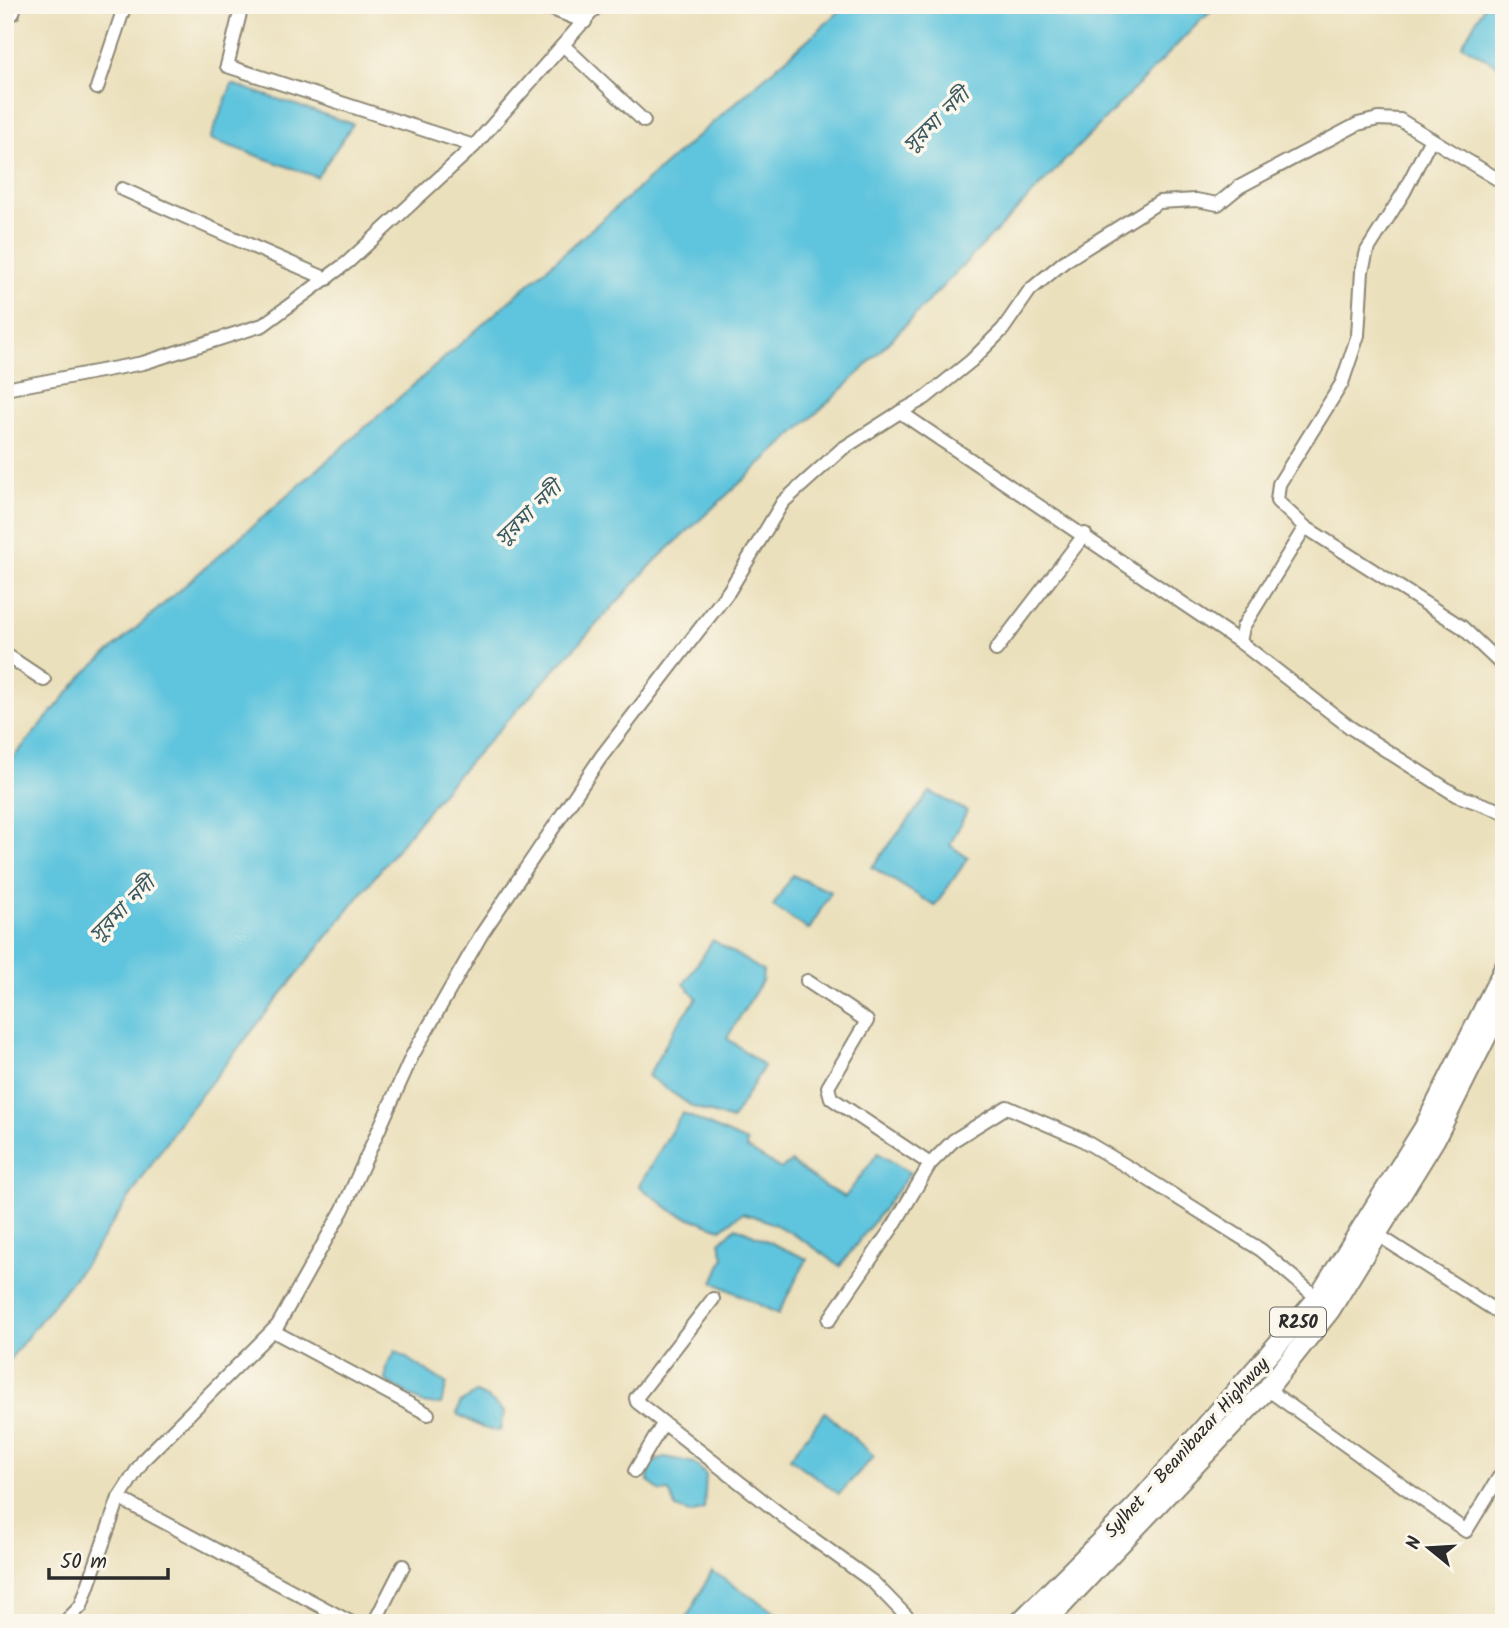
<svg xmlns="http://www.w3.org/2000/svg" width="1509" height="1628" font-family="Kalam,'Noto Sans Bengali',sans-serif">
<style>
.water{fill:#5fc4dd;stroke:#457884;stroke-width:2}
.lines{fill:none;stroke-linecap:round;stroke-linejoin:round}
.street-casing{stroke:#8b8674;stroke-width:16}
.primary-casing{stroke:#8b8674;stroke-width:23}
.street{stroke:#fff;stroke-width:12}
.primary{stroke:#fff;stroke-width:19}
.labels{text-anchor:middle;stroke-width:7;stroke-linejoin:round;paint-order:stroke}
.shield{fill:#fbf7ec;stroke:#696865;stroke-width:2}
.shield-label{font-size:18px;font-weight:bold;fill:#2b2b2b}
.street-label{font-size:19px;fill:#2b2b2b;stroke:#fbf7ec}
.water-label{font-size:21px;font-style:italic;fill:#3b5960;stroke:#fbf7ec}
</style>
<rect width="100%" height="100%" fill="#fbf7ec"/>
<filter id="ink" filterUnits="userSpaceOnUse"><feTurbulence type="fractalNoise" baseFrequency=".0143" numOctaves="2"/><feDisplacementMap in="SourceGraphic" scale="14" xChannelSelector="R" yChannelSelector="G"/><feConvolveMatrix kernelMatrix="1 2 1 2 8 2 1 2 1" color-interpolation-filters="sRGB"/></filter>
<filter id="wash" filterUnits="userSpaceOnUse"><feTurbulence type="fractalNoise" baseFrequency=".00686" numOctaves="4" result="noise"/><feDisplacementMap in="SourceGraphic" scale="28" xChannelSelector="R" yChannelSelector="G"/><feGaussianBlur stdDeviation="1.57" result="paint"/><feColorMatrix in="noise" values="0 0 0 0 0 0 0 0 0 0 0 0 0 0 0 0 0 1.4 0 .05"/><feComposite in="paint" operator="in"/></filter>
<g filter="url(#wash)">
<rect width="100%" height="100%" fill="#ebe0bc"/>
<!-- water -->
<g class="water">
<path d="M847 5H1220L1201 20 848 384 656 560 448 785 181 1120 88 1260 5 1365V767L85 673Z"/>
<path d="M1485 5H1504V69L1462 45Z"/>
<path d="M232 84 353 124 317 177 210 139Z"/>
<path d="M930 792 967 811 950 845 968 858 935 906 872 867Z"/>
<path d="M792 875 831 892 809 930 773 906Z"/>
<path d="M713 940 763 971 762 981 727 1038 764 1066 732 1120 693 1107 648 1076 676 1026 697 998 684 984Z"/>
<path d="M682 1113 747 1142 746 1148 781 1169 791 1162 825 1187 845 1197 878 1153 910 1173 840 1266C809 1244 780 1222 742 1213L721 1229 674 1212 639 1186Z"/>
<path d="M736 1227 807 1259 778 1314 713 1282 724 1257 720 1242Z"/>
<path d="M396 1351 447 1384 441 1404H424L386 1381 387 1366Z"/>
<path d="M476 1393 488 1398 504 1412 500 1431 483 1428 457 1414 460 1403Z"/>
<path d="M825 1412 874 1456 839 1494 790 1458Z"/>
<path d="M665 1457 694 1463 706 1475 704 1509 692 1514 676 1508 669 1491 661 1492 648 1481 649 1465Z"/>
<path d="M712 1571 779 1615 774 1623H684Z"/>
</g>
</g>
<g filter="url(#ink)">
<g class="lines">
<defs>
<g id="street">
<path d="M242 5 227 66 474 146"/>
<path d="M542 5 585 22"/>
<path d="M13 13 15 5"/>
<path d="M564 46 644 121"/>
<path d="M97 88 125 5"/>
<path d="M1431 139 1404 192 1367 251 1362 271 1358 335 1342 383 1279 484 1277 501 1305 527 1243 627 1240 642 1351 728 1456 795 1504 812"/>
<path d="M122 189 327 279"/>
<path d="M5 389 143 363 263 325 348 262 474 146 598 5"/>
<path d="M900 412 925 398 971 361 1003 329 1030 290 1065 261 1159 202 1196 200 1218 204 1239 187 1358 124 1378 119 1400 120 1504 183"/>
<path d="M1305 527 1462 627 1504 667"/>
<path d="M996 650 1085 534"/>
<path d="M5 654 44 680"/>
<path d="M807 981 867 1021 828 1087 831 1098 930 1164"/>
<path d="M1378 1235 1504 1316"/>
<path d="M713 1299 636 1398 637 1402 798 1528 873 1582 913 1623"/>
<path d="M829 1320 894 1225 930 1164 954 1140 1007 1107 1081 1139 1138 1173 1261 1250 1322 1302"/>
<path d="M273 1331 428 1414"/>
<path d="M1267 1389 1466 1531 1504 1469"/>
<path d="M635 1471 663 1424"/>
<path d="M119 1498 352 1623"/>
<path d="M64 1623 81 1606 119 1498 144 1459 278 1325 343 1209 412 1056 481 935 601 757 729 591 783 502 842 449 900 412 1240 642"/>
<path d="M374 1623 403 1566"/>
</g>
<g id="primary">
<path d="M1019 1623 1135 1507 1318 1298 1424 1128 1504 969"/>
<path d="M1045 1623 1267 1389 1330 1310 1435 1139 1504 1001"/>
</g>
</defs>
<!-- street casing -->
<use href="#street" class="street-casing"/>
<!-- primary casing -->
<use href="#primary" class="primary-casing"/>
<!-- street -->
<use href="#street" class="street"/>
<!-- primary -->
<use href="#primary" class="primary"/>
</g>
</g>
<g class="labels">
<!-- shield labels -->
<rect class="shield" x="1270" y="1307.5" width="56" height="29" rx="5"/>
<g class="shield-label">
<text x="1298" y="1328">R250</text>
</g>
<!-- street labels -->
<g class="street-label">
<text transform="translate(1186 1447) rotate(-48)" y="7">Sylhet - Beanibazar Highway</text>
</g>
<!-- water labels -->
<g class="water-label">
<text transform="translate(936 120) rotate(-44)" y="7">সুরমা নদী</text>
<text transform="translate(528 513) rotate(-44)" y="7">সুরমা নদী</text>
<text transform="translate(122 909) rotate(-45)" y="7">সুরমা নদী</text>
</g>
</g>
<!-- margin -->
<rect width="1509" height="1628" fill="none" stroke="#fbf7ec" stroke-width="28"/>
<!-- north arrow -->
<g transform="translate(1429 1548) rotate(288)" stroke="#fbf7ec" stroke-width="5" paint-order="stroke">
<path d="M0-5L12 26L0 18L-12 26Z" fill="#2b2b2b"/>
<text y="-10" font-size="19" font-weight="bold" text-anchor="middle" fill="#2b2b2b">N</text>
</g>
<!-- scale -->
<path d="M49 1568v10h119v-10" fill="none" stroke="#2b2b2b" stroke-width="3.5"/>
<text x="60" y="1568" font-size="21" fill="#2b2b2b" stroke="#fbf7ec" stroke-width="5" paint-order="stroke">50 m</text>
</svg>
